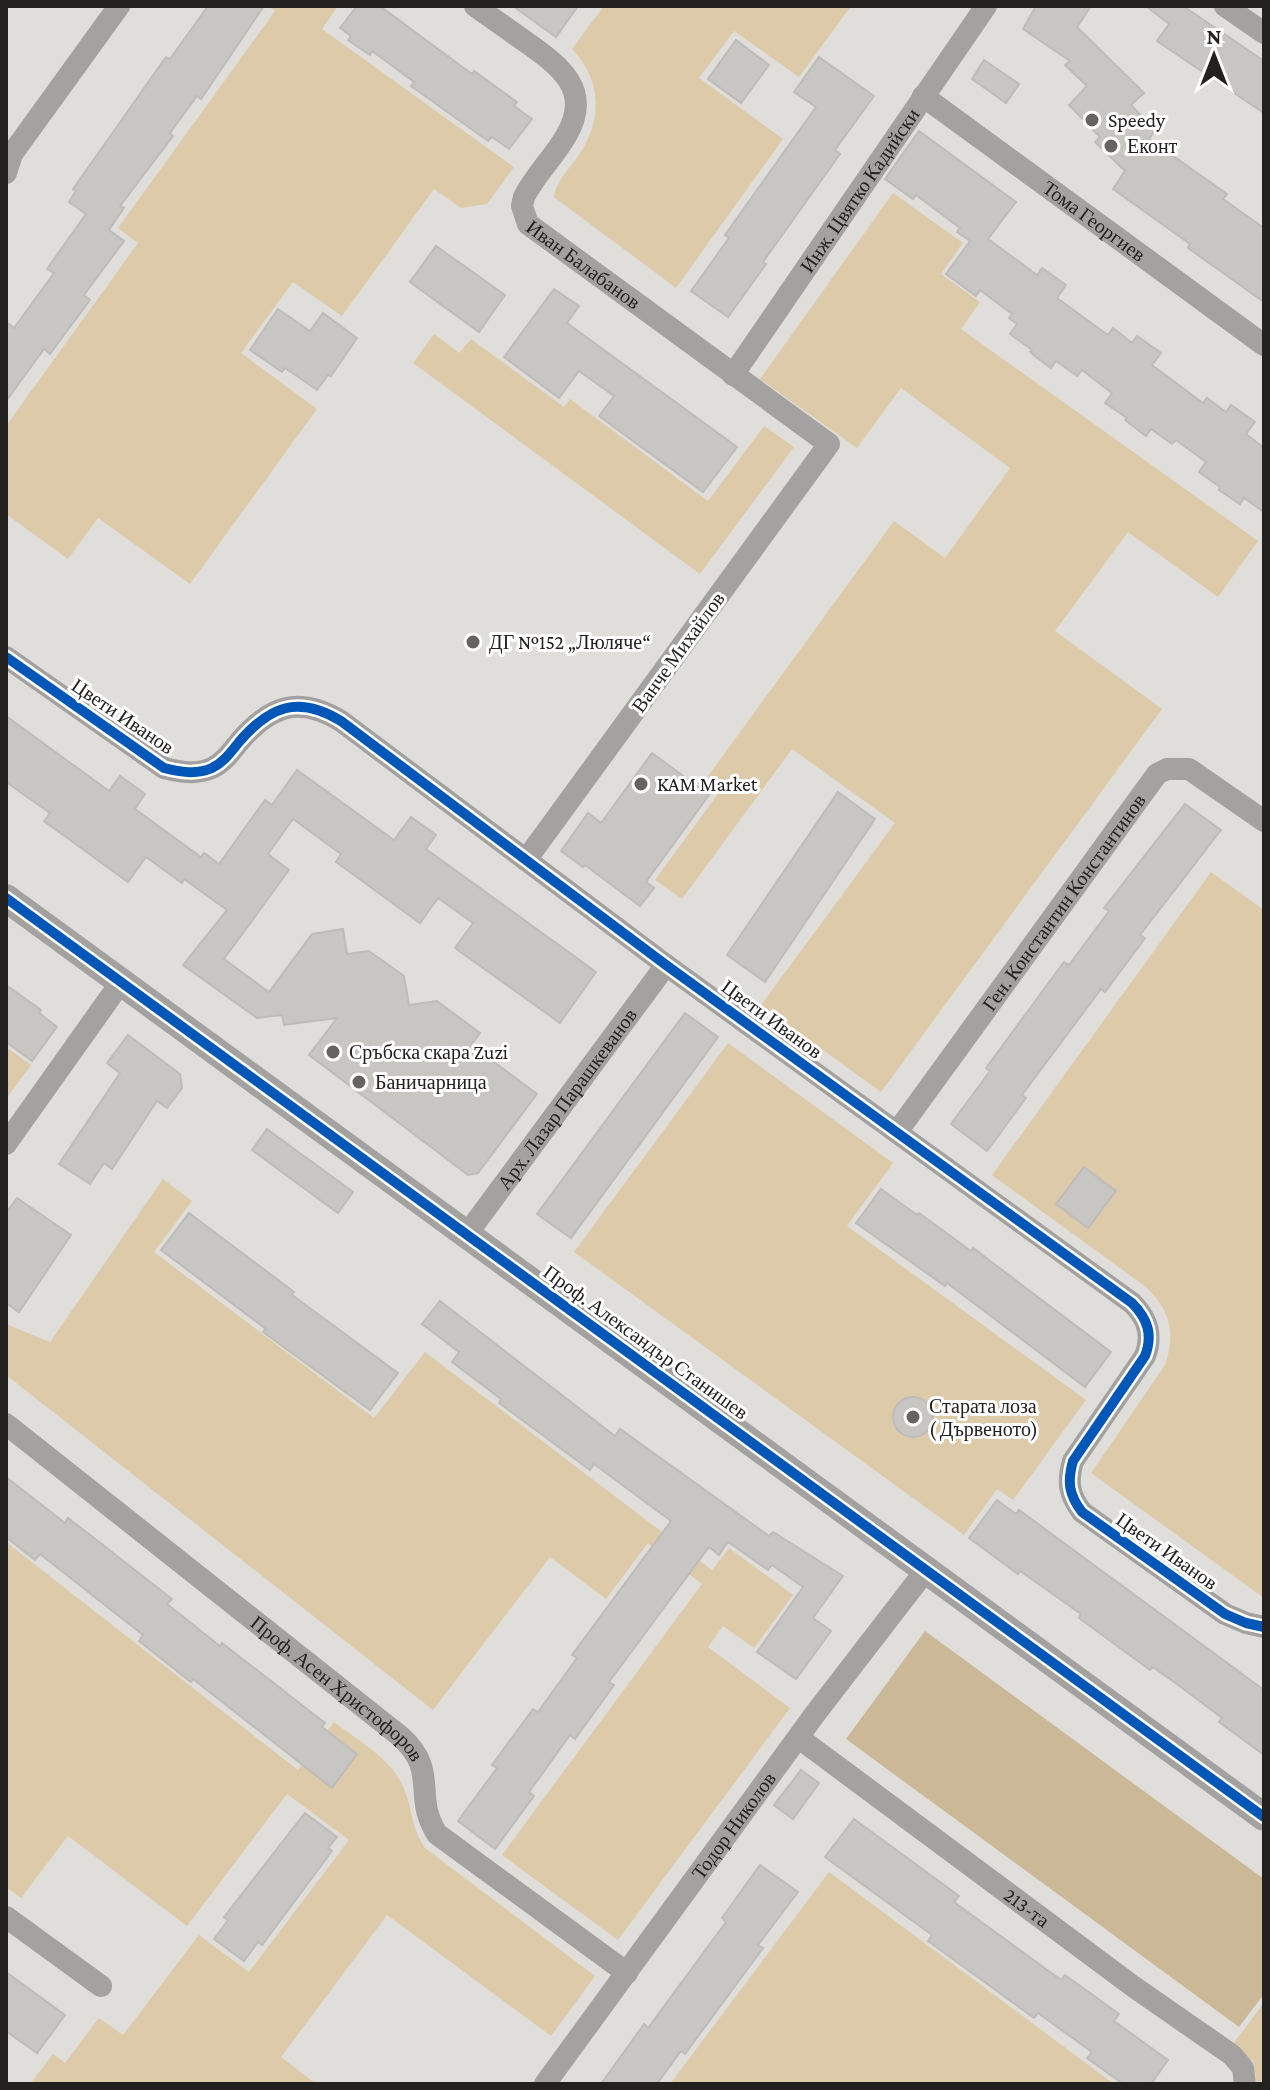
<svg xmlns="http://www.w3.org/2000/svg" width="1270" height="2090" font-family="'Crimson Pro',serif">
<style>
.green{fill:#ddcaa9}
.forest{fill:#cbb897}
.building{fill:#c8c6c3;stroke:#bebcba;stroke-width:2}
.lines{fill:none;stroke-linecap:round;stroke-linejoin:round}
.minor{stroke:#a3a2a0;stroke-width:22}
.tertiary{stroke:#a3a2a0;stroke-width:28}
.cycleway-casing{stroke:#fff;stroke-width:15}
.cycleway{stroke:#0057b8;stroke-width:10}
.poi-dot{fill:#656361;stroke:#fff;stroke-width:3}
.labels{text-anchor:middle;stroke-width:6;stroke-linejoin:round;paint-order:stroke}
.poi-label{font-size:20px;fill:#23211f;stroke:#fff;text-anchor:start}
.street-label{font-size:20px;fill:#23211f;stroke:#fff}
</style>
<rect width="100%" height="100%" fill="#e0dedb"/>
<!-- green -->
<g class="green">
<path d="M268 6H338L322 29 514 167 487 204 461 208 434 189 342 316 293 282 241 353 317 409 190 584 98 518 68 559 6 514V426L138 243 118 228 275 11Z"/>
<path d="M604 6H851L799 77 734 31 699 78 783 139 676 288 554 197C555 183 568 170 576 159 602 124 604 82 572 49Z"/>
<path d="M893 193 963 243 941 274 980 302 961 329 1258 541 1218 597 1128 532 1055 631 1162 709 881 1092 761 1005 895 823 792 749 682 899 655 880 723 787 708 776 894 521 945 558 1010 468 901 388 857 448 760 379Z"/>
<path d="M434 334 459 353 471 339 564 407 570 399 708 501 764 426 794 447 700 574 413 363Z"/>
<path d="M1211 872 1264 910V1598L1091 1473 1165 1365C1176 1334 1170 1309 1146 1287L992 1175Z"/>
<path d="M728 1043 893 1163 847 1226 1086 1400 1013 1500 997 1489 964 1535 574 1252Z"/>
<path d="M6 1047 31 1065 6 1099Z"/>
<path d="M163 1179 192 1201 154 1252 374 1418 425 1352 712 1570 729 1548 793 1595 754 1648 723 1626 708 1647 790 1708 618 1940 502 1855 702 1584 648 1543 606 1599 550 1557 433 1710 6 1375V1324L50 1342Z"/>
<path d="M6 1542 298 1770 334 1722C360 1742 396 1761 406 1794 413 1815 412 1828 425 1848L595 1976 551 2036 387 1915 281 2057 316 2084H30L53 2054 65 2063 99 2018 123 2035 199 1935 249 1972 349 1840 287 1794 187 1926 68 1836 21 1898 6 1887Z"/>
<path d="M829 1872 1114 2084H670Z"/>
<path d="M1264 2003V2084H1257L1253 2061 1232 2045Z"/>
</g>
<!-- forest -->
<path class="forest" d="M925 1631 1264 1879V1994L1239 2027 846 1739Z"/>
<!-- building -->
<g class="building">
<path d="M208 6H264L201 99 197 96 170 133 173 136 120 206 124 208 109 230 124 241 84 295 90 300 50 354 44 349 6 401V322L14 328 54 273 47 269 86 214 69 202 76 191 73 189 166 57 170 59Z"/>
<path d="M357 6H380L472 74 474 71 517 102 514 106 532 119 509 149 492 137 488 141 411 86 414 82 372 51 370 55 348 40 351 36 340 28Z"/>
<path d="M513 6H578L556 37Z"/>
<path d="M1036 6H1091L1077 27 1144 93 1131 105 1155 130 1149 139 1227 194 1223 199 1264 228V302L1188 248 1190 244 1113 189 1125 171 1095 142 1100 137 1069 105 1087 86 1065 65 1070 61 1023 29Z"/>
<path d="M1146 6H1183L1264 61V113L1157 41 1169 24Z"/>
<path d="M736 40 769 65 741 103 708 79Z"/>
<path d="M819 57 874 96 835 150 840 154 763 262 766 264 728 317 691 291 729 238 725 235 816 107 794 92Z"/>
<path d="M984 60 1019 84 1006 103 972 79Z"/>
<path d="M919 131 1016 202 988 239 1037 275 1042 268 1066 285 1057 298 1108 335 1113 328 1132 343 1137 336 1161 353 1152 365 1203 403 1207 398 1226 412 1231 405 1255 422 1246 434 1264 448V512L1244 498 1240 504 1219 490 1220 487 1199 472 1206 462 1176 440 1172 444 1151 429 1146 436 1125 420 1127 418 1105 403 1112 393 1082 370 1077 376 1056 361 1051 368 1036 357 1030 352 1032 350 1010 334 1017 324 1009 318 1012 314 980 290 976 296 946 274 970 241 957 232 960 228 916 195 913 199 885 179Z"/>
<path d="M436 246 505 295 479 332 410 282Z"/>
<path d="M554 289 579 306 567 323 737 447 703 492 599 416 614 396 579 371 559 398 504 357Z"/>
<path d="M278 309 310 331 323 313 357 338 331 376 328 375 317 390 285 368 282 372 250 350Z"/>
<path d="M6 716 109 791 120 776 145 794 135 809 201 857 204 853 219 864 265 800 272 805 297 770 394 840 411 817 436 835 426 849 596 972 560 1023 455 948 473 923 438 898 420 923 336 862 341 854 293 819 268 854 289 870 224 959 269 992 312 934 343 929 347 954 369 951 404 976 409 1005 437 1001 480 1033 471 1045 537 1094 478 1173 468 1175 309 1055 337 1018 284 1025 282 1015 257 1018 183 965 227 910 184 879 182 883 146 857 128 882 44 821 50 813 6 782Z"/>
<path d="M652 753 709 795 646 882 654 888 640 906 585 865 583 867 561 851 588 813 601 823Z"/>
<path d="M838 792 875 819 765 982 727 955Z"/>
<path d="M1185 804 1221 830 1140 935 1145 938 1105 992 1101 989 1022 1095 1026 1098 987 1151 951 1124 990 1071 986 1068 1064 962 1069 965 1109 911 1104 908Z"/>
<path d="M6 985 41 1010 39 1013 57 1027 32 1061 6 1042Z"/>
<path d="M685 1013 718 1037 571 1238 537 1214Z"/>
<path d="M128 1035 180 1074 182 1088 167 1108 157 1101 112 1169 104 1163 90 1184 59 1164 120 1073 107 1063Z"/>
<path d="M267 1129 353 1192 338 1213 252 1150Z"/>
<path d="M1084 1167 1116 1191 1088 1228 1056 1204Z"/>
<path d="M881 1189 917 1215 919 1213 971 1251 973 1248 1111 1352 1085 1387 947 1283 945 1286 856 1223Z"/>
<path d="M17 1198 71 1235 19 1312 6 1303V1213Z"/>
<path d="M189 1213 294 1292 292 1295 398 1373 370 1410 263 1332 266 1329 161 1250Z"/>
<path d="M440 1301 615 1436 620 1429 769 1536 773 1532 843 1576 813 1618 831 1631 796 1679 757 1652 803 1587 772 1565 768 1570 728 1542 719 1555 709 1547 609 1682 614 1685 575 1739 570 1735 529 1792 534 1796 495 1849 458 1821 497 1768 492 1765 533 1709 538 1712 577 1658 572 1655 671 1521 594 1464 590 1470 499 1403 501 1399 452 1362 459 1352 422 1324Z"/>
<circle cx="913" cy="1417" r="20"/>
<path d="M6 1477 65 1523 68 1518 94 1538 172 1599 167 1604 220 1646 222 1643 325 1723 322 1727 357 1754 332 1788 193 1679 191 1682 139 1641 143 1635 40 1554 35 1560 6 1537Z"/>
<path d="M997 1500 1016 1514 1019 1510 1264 1690V1755L1219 1722 1222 1718 1174 1682 1153 1667 1150 1670 1079 1618 1081 1614 1020 1571 1018 1574 969 1538Z"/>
<path d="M801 1770 819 1783 793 1819 774 1805Z"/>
<path d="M305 1813 337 1837 328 1848 332 1851 262 1945 258 1942 244 1961 214 1939 228 1920 224 1917Z"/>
<path d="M854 1819 959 1896 954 1902 1061 1980 1065 1975 1119 2014 1114 2021 1168 2060 1151 2084H1123L1087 2058 1092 2052 1038 2013 1034 2018 928 1941 932 1935 825 1857Z"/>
<path d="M760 1865 798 1892 758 1945 763 1948 685 2054 681 2051 657 2084H601L644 2024 648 2028 726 1922 722 1918Z"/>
<path d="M6 1972 65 2015 37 2053 6 2031Z"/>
</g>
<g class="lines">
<!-- minor -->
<g class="minor">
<path id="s1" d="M475 6C492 18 509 30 526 42 560 66 593 90 566 136 554 157 535 175 524 197L522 206 528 224 829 444 526 860"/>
<path d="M1225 6 1264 33"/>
<path id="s2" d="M923 96 1264 345"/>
<path d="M6 173 12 154 119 6"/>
<path id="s3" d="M733 375 986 6"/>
<path d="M6 657 164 768C180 772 196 775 212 768 224 762 231 752 239 742 270 706 298 695 341 721L666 965 1132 1303C1148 1319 1153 1335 1145 1356L1073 1461C1067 1482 1069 1495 1082 1512L1225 1614 1246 1623 1264 1627"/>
<path id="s4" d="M897 1132 1157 774 1167 769H1189L1264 821"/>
<path d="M6 1144 121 982"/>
<path id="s5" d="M467 1234 666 965"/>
<path id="s6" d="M6 1424 400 1736C440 1772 412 1794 437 1834L627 1973"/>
<path id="s7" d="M799 1738 1134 1987 1232 2055 1243 2068 1245 2084"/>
<path d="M6 1917 101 1986"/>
<path id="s8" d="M545 2084 815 1714 926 1570"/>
</g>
<!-- tertiary -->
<path class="tertiary" d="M6 898 1264 1817"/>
<defs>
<g id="cycleway">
<path d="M6 657 164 768C180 772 196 775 212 768 224 762 231 752 239 742 270 706 298 695 341 721L666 965 1132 1303C1148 1319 1153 1335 1145 1356L1073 1461C1067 1482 1069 1495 1082 1512L1225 1614 1246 1623 1264 1627"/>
<path d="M6 898 1264 1817"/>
</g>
</defs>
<!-- cycleway casing -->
<use href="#cycleway" class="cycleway-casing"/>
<!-- cycleway -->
<use href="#cycleway" class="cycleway"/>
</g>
<!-- markers -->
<g class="poi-dot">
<circle cx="1092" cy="120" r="8"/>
<circle cx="1111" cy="146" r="8"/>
<circle cx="473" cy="642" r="8"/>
<circle cx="641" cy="784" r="8"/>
<circle cx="333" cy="1052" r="8"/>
<circle cx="359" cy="1082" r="8"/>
<circle cx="913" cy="1417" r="8"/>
</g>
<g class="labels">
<!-- poi labels -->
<g class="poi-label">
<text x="1108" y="127">Speedy</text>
<text x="1127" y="153">Еконт</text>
<text x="489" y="649">ДГ №152 „Люляче“</text>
<text x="657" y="791">KAM Market</text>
<text x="349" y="1059">Сръбска скара Zuzi</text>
<text x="375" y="1089">Баничарница</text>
<text x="929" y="1413">Старата лоза<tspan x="929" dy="23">( Дървеното)</tspan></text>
</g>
<!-- street labels -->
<g class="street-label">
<text dy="7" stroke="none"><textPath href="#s3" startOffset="224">Инж. Цвятко Кадийски</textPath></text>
<text dy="7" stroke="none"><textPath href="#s2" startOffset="212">Тома Георгиев</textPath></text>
<text dy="7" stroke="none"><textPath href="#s1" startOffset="350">Иван Балабанов</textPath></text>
<text transform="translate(678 652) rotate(-54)" y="7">Ванче Михайлов</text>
<text transform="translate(123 716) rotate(34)" y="7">Цвети Иванов</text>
<text dy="7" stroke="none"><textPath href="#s4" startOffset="284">Ген. Константин Константинов</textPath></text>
<text transform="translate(772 1019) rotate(36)" y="7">Цвети Иванов</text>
<text dy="7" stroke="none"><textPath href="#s5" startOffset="168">Арх. Лазар Парашкеванов</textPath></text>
<text transform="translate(646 1342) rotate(36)" y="7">Проф. Александър Станишев</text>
<text transform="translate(1167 1551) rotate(35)" y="7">Цвети Иванов</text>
<text dy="7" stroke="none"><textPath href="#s6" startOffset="424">Проф. Асен Христофоров</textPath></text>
<text dy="7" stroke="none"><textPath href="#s8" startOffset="320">Тодор Николов</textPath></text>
<text dy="7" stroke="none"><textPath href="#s7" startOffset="284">213-та</textPath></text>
</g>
</g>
<!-- border -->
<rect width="1270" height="2090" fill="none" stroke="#23211f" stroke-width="16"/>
<!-- north arrow -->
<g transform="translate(1214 56)" stroke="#ffffff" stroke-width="6" paint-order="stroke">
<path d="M0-6L14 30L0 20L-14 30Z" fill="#23211f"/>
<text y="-12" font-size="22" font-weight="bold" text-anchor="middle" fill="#23211f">N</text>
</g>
</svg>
